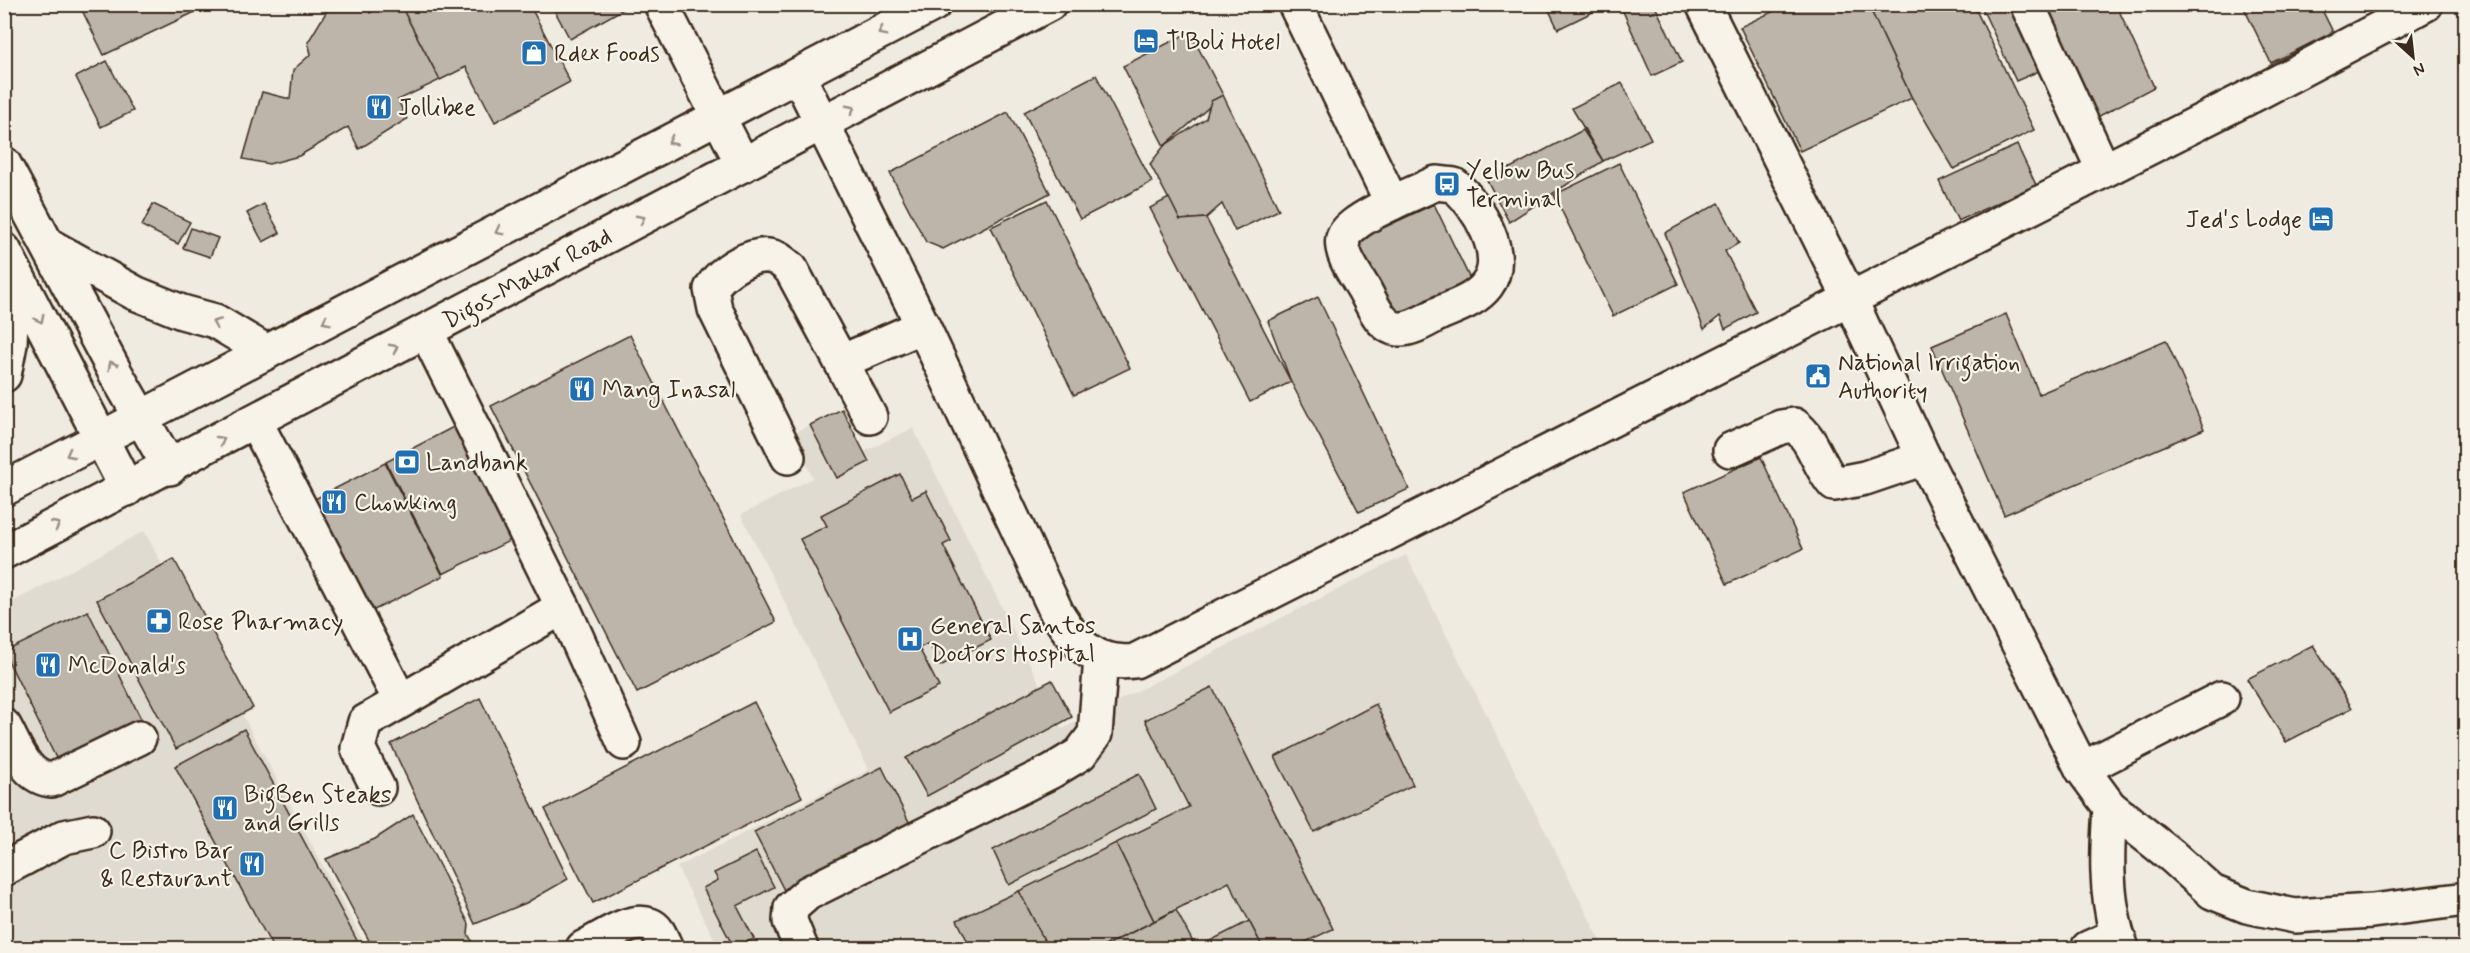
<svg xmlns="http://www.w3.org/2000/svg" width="2470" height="953" font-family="Mynerve,sans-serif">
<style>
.built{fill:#e0dbd0}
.building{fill:#bdb5aa;stroke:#3b2a1e;stroke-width:1.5}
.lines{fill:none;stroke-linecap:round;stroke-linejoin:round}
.minor-casing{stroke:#3b2a1e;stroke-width:38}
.major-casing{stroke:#3b2a1e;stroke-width:38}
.minor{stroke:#f7f3e8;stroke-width:33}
.major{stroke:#f7f3e8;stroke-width:33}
.oneway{stroke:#998e83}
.labels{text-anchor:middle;stroke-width:4.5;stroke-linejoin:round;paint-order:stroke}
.poi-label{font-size:24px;fill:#3b2a1e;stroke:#f7f3e8;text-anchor:start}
.street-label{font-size:24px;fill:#3b2a1e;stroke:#f7f3e8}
</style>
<rect width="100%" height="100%" fill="#efebe0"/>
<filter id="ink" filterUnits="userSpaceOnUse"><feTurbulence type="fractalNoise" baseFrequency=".0167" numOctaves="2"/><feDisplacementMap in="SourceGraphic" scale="12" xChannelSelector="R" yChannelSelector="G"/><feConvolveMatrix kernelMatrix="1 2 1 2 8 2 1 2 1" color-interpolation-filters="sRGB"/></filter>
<g filter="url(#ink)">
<!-- built -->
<g class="built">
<path d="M827 416 849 459 913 428 1062 729 1406 555 1604 948H719L677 867 869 770 741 515 813 478 792 434Z"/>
<path d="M144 531 367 948H5V606Z"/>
</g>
<!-- building -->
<g class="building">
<path d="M79 4H212L104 55Z"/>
<path d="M336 4H366L370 13 384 4H400L440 80 398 100 407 119 359 149 348 127 299 156 269 164 243 159 262 92 290 99 293 70 311 54 308 42 328 9Z"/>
<path d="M400 4H529L570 82 495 122 466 67 440 80Z"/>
<path d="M551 4H626L627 7 570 39Z"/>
<path d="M1546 4H1609L1558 29Z"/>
<path d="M1631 4H1654L1682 62 1652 76 1622 9Z"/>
<path d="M1789 4H1868L1912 98 1800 151 1740 27Z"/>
<path d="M1868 4H1973L2034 130 1954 169 1912 98Z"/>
<path d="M1980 4H2014L2046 68 2016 81Z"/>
<path d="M2035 4H2116L2154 87 2090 121Z"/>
<path d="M2242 4H2319L2333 32 2271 63Z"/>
<path d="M2466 27V47L2459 31Z"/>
<path d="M1190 32 1223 95 1164 146 1123 66Z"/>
<path d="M107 61 133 111 101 127 76 77Z"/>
<path d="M1096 75 1152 182 1080 219 1024 112Z"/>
<path d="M1622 83 1651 139 1603 161 1572 108Z"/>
<path d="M1223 95 1279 210 1235 231 1222 204 1206 218 1180 220 1150 164 1164 146 1206 118 1211 101Z"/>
<path d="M1008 112 1050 193 943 249 926 242 890 173Z"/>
<path d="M1583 130 1603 161 1509 222 1487 180Z"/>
<path d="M2017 145 2036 185 1958 221 1939 181Z"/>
<path d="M1619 163 1678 284 1613 316 1554 195Z"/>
<path d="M1169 198 1180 220 1206 218 1291 382 1250 402 1150 208Z"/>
<path d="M1047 200 1130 368 1074 395 991 227Z"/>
<path d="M1719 203 1739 243 1725 251 1756 312 1725 329 1720 316 1704 329 1665 233Z"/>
<path d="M153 204 190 222 178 244 142 226Z"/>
<path d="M264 204 280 233 263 242 247 213Z"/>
<path d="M1434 204 1471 281 1393 318 1357 240Z"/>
<path d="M191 228 218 238 210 257 183 248Z"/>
<path d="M1318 297 1409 489 1359 512 1291 382 1268 321Z"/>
<path d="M2006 314 2039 394 2166 340 2204 429 2004 515 1932 346Z"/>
<path d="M630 335 776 622 637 693 491 406Z"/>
<path d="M842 409 869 462 837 478 810 425Z"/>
<path d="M461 423 519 536 443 574 386 462Z"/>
<path d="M1761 457 1803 549 1727 584 1684 492Z"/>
<path d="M385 463 443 576 362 616 305 504Z"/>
<path d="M900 474 912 498 926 491 951 541 943 545 991 640 940 666 929 643 919 648 939 687 889 712 800 539 827 526 821 515Z"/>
<path d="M174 559 253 708 176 749 97 600Z"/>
<path d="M88 611 141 719 57 760 4 652Z"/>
<path d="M2313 645 2352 708 2286 742 2247 679Z"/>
<path d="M1052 680 1072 717 927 796 906 758Z"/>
<path d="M1212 687 1333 929 1293 948H1263L1229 882 1154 921 1116 843 1189 807 1145 720Z"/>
<path d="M480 698 568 879 526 903 475 924 391 744Z"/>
<path d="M754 702 802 797 593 903 545 809Z"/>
<path d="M1376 704 1413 785 1314 832 1275 757Z"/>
<path d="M244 729 361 948H273L175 766Z"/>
<path d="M882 767 912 828 785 892 754 832Z"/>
<path d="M1139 774 1156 809 1009 885 993 850Z"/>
<path d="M413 814 469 924 468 934 476 948H373L326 859 375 839Z"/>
<path d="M1116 843 1154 921 1101 948H1048L1019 891Z"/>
<path d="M756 852 774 887 737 906 754 939 734 948 703 888 718 880 714 873Z"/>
<path d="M1019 891 1048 948H971L957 920Z"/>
<path d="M1176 910 1196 948H1104L1103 947Z"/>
<path d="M1249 921 1263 948H1201L1200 946Z"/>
</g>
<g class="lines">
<defs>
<g id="minor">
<path d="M661 4 743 165"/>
<path d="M1295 4 1392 203"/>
<path d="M1703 4 1850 299 1924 458 2082 769 2110 807 2172 856 2212 892 2247 906 2295 916 2372 911 2466 899"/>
<path d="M2027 4 2103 169"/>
<path d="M798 75 923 326 1057 613C1076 644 1095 666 1135 661L2261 91 2426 4"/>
<path d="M1436 183 1454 185C1478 205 1509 256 1487 285 1476 300 1456 306 1440 313 1428 319 1412 330 1398 329 1381 327 1373 306 1366 293 1359 279 1339 255 1343 238 1348 219 1417 192 1436 183Z"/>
<path d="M426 331 563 607 624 743"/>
<path d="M841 362 870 417"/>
<path d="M255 421 400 700"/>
<path d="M1730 450 1781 427 1794 425C1814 439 1818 466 1834 484L1865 478 1924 458"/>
<path d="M788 457 715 309 711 289C721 271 755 249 776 258 781 260 786 265 791 269L841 362 923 326"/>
<path d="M4 726C16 747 25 778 52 780L139 738"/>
<path d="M2082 769 2222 698"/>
<path d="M378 788 358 748 365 722 563 607"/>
<path d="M2110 807C2107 853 2105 889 2117 935"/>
<path d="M4 869 64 837 93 831"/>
<path d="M583 948C600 940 629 917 650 925 659 928 662 941 666 948"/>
<path d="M801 948 790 921 791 908 808 893 1052 771 1080 754 1095 734 1101 658"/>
<path d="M2088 948 2117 935 2122 948"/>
</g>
<g id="major">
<path d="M4 164 116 374 170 468"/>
<path d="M48 245 135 293 182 312 215 321 267 352"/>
<path d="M4 250 127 489"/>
<path d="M4 375 10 344 13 269"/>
<path d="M4 489 934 4"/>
<path d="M4 552 1049 4"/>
</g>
</defs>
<!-- minor casing -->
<use href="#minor" class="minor-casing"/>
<!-- major casing -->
<use href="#major" class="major-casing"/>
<!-- minor -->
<use href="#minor" class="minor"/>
<!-- major -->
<use href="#major" class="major"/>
</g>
<!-- one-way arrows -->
<defs><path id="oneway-chevron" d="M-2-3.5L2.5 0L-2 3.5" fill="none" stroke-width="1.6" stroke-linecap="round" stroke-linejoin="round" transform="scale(1.5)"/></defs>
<g class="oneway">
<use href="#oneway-chevron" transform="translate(882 32) rotate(152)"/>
<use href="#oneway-chevron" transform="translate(851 109) rotate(-28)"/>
<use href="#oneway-chevron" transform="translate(672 141) rotate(153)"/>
<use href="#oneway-chevron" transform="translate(641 219) rotate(-28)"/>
<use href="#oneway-chevron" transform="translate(499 231) rotate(153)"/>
<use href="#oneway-chevron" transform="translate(40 319) rotate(63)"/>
<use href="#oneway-chevron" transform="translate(326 321) rotate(153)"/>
<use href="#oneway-chevron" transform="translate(216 323) rotate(-156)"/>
<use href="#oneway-chevron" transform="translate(394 348) rotate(-28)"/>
<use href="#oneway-chevron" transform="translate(112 365) rotate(-118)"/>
<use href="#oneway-chevron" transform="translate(221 440) rotate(-29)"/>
<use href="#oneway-chevron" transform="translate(70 454) rotate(152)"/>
<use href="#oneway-chevron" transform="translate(56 525) rotate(-28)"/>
</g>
</g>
<!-- icons -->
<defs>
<symbol id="hotel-square" viewBox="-11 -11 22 22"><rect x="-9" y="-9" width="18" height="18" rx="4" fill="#1f6fb2" stroke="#f7f3e8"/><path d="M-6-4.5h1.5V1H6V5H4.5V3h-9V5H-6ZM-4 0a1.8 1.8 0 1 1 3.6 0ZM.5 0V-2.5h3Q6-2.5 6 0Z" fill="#fff"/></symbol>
<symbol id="shop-square" viewBox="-11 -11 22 22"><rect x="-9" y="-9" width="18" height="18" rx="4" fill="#1f6fb2" stroke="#f7f3e8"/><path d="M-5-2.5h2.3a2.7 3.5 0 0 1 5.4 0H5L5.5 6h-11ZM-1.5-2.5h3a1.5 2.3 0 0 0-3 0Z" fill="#fff"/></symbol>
<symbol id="restaurant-square" viewBox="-11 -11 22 22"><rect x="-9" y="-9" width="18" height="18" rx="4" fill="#1f6fb2" stroke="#f7f3e8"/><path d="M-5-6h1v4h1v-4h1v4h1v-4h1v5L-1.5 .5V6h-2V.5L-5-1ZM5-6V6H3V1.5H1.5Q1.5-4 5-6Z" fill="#fff"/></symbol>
<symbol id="bus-square" viewBox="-11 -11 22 22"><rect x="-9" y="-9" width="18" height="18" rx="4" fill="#1f6fb2" stroke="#f7f3e8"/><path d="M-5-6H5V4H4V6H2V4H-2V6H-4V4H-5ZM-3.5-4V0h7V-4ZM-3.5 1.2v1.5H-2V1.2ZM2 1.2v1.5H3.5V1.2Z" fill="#fff"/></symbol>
<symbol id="civic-square" viewBox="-11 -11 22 22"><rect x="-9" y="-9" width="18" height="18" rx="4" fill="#1f6fb2" stroke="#f7f3e8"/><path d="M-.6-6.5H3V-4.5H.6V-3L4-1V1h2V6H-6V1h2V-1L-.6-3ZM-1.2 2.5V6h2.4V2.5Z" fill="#fff"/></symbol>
<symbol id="bank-square" viewBox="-11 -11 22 22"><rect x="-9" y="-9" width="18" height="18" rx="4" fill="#1f6fb2" stroke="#f7f3e8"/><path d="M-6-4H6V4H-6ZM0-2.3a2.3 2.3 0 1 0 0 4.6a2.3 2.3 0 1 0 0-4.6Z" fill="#fff"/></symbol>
<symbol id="pharmacy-square" viewBox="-11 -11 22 22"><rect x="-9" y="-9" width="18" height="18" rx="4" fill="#1f6fb2" stroke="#f7f3e8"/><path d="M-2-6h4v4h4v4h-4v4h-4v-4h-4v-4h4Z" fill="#fff"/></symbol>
<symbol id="hospital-square" viewBox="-11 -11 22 22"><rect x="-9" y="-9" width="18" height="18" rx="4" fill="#1f6fb2" stroke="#f7f3e8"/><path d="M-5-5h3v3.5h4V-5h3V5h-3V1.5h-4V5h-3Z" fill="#fff"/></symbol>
</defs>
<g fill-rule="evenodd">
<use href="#hotel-square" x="1131" y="26" width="30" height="30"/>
<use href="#shop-square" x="519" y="38" width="30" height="30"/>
<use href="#restaurant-square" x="364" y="92" width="30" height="30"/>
<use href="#bus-square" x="1432" y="169" width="30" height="30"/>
<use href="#hotel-square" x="2306" y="204" width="30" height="30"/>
<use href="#civic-square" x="1803" y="361" width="30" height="30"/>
<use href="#restaurant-square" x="567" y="374" width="30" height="30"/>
<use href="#bank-square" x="392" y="447" width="30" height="30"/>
<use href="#restaurant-square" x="319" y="487" width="30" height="30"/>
<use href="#pharmacy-square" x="144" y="606" width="30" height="30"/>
<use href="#hospital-square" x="895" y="624" width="30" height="30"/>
<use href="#restaurant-square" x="33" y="650" width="30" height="30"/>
<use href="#restaurant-square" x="210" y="793" width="30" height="30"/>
<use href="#restaurant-square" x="237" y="849" width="30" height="30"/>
</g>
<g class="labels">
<!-- poi labels -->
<g class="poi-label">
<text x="1166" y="49">T'Boli Hotel</text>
<text x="554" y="61">Rdex Foods</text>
<text x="398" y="115">Jollibee</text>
<text x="1466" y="178">Yellow Bus<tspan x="1466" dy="28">Terminal</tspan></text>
<text x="2302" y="227" text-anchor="end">Jed's Lodge</text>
<text x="1838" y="370">National Irrigation<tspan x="1838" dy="28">Authority</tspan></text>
<text x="602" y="397">Mang Inasal</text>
<text x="426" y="470">Landbank</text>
<text x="354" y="510">Chowking</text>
<text x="178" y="629">Rose Pharmacy</text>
<text x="930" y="633">General Santos<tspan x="930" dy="28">Doctors Hospital</tspan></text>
<text x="68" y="673">McDonald's</text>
<text x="244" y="802">BigBen Steaks<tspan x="244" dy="28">and Grills</tspan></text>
<text x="232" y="858" text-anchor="end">C Bistro Bar<tspan x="232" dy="28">&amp; Restaurant</tspan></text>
</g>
<!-- street labels -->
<g class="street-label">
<text transform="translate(527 278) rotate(-28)" y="8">Digos-Makar Road</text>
</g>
</g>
<!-- margin -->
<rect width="2470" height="953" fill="none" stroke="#f7f3e8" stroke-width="24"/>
<rect x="12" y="12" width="2446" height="929" fill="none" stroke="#3b2a1e" stroke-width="2" filter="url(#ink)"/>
<!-- north arrow -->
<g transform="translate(2413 57) rotate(153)" stroke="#f7f3e8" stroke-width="4.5" paint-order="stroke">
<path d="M0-4.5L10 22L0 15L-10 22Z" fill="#3b2a1e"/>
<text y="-9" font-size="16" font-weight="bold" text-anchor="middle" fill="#3b2a1e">N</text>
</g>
</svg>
